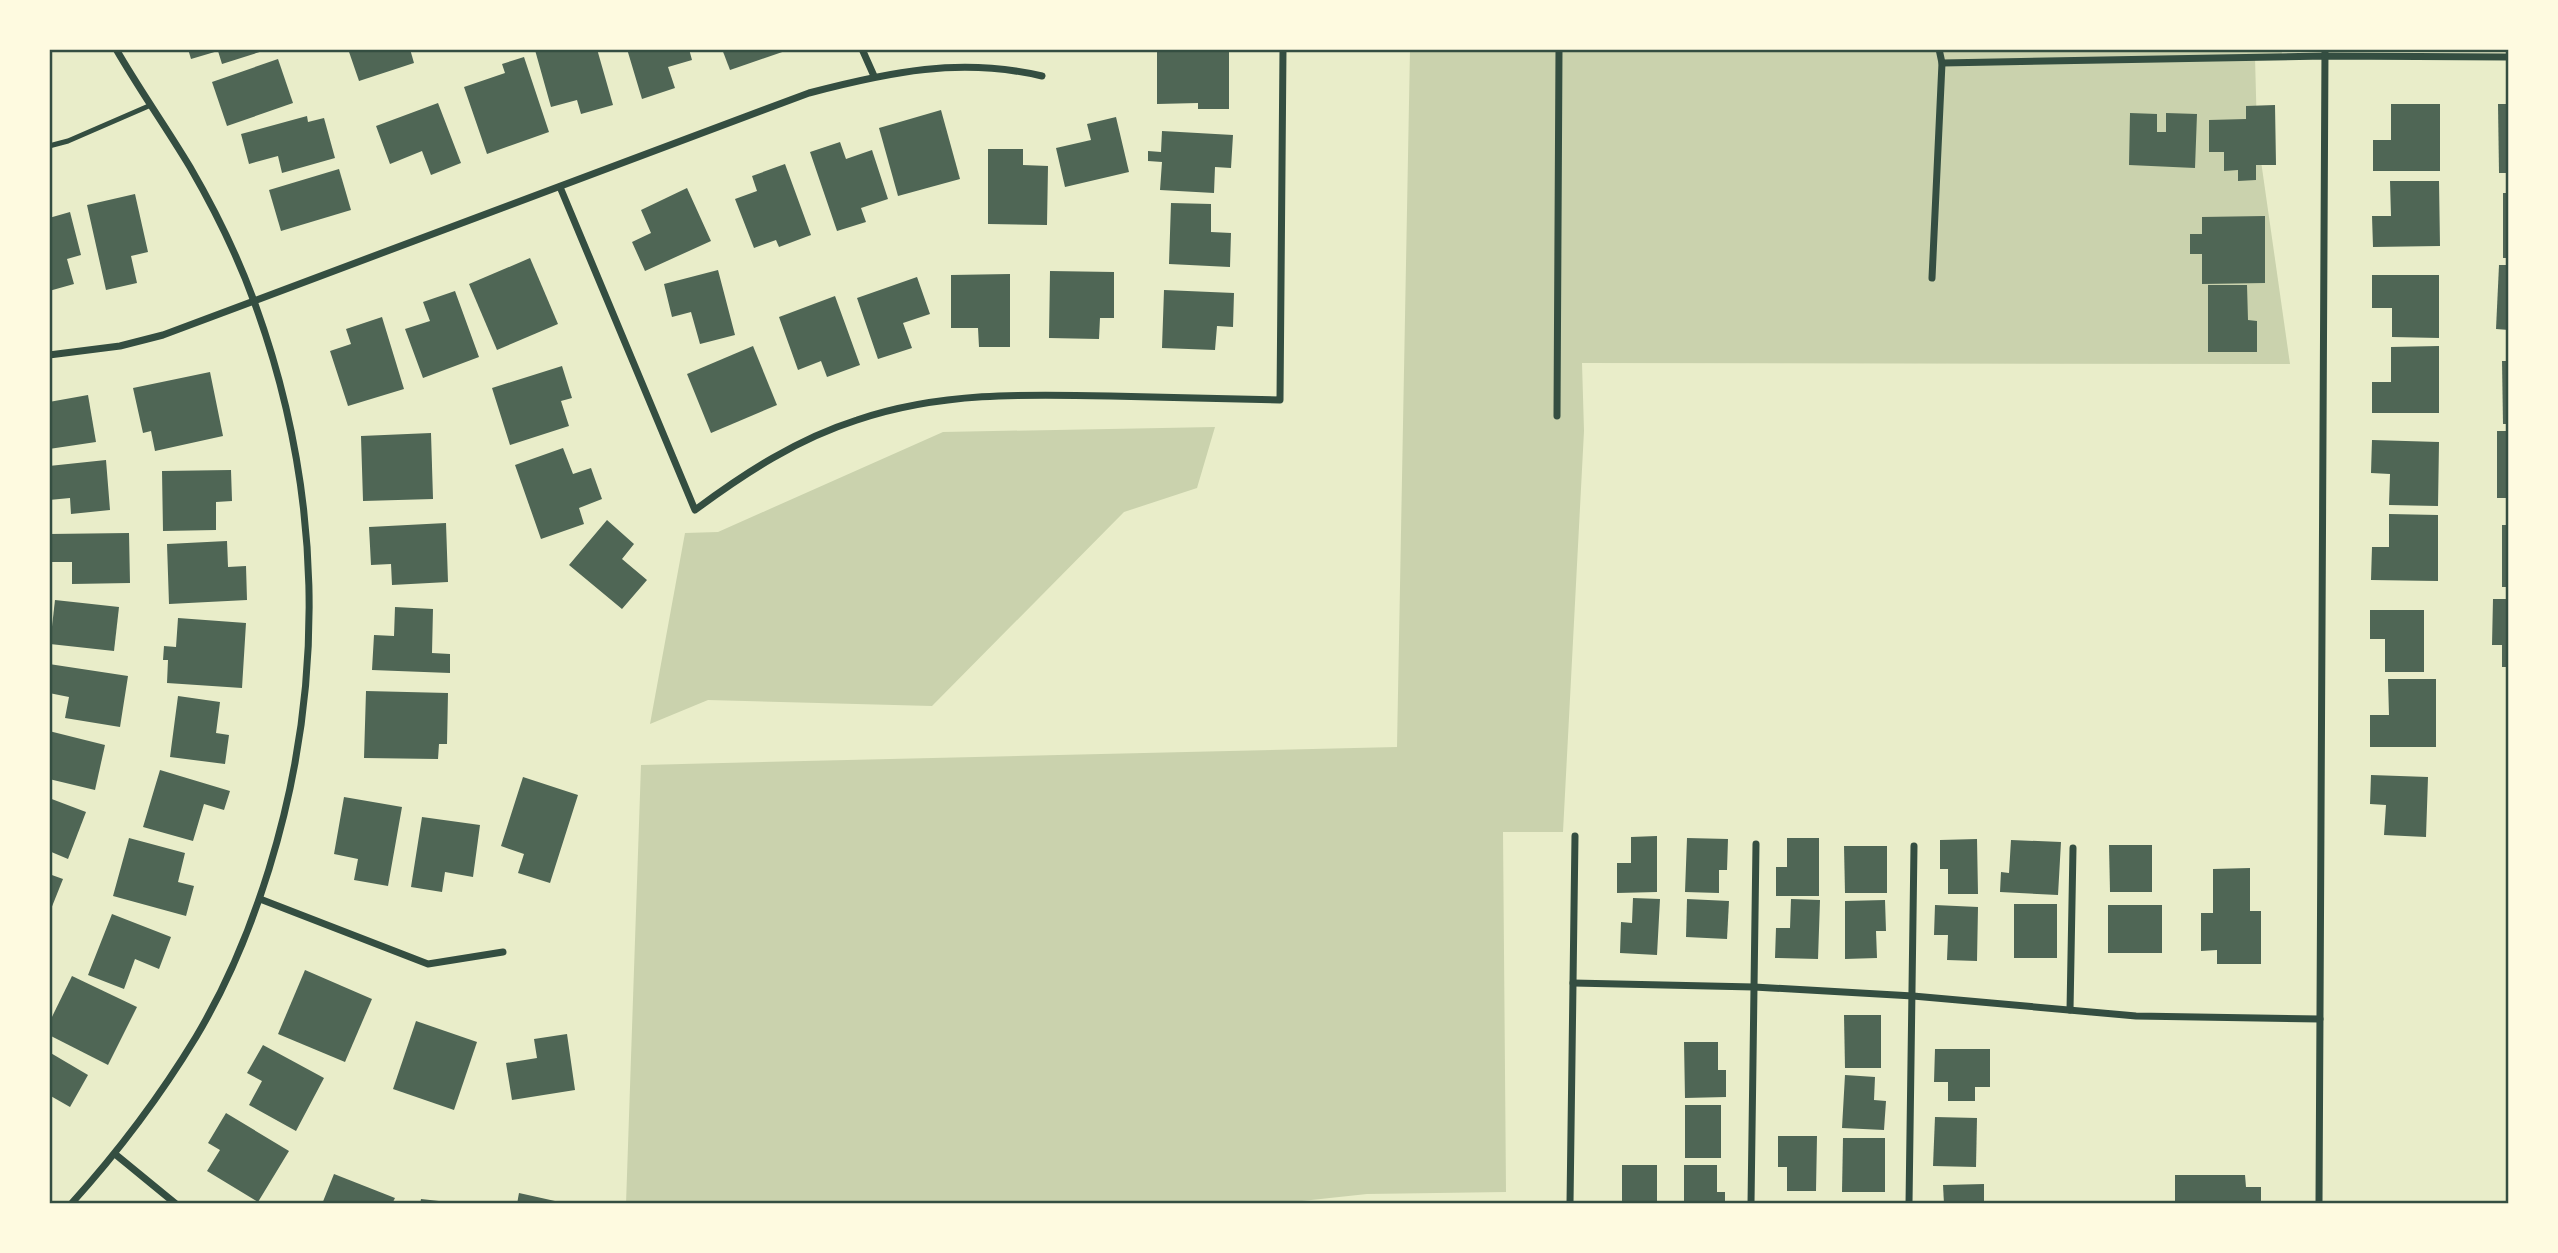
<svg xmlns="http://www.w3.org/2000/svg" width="2558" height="1253" font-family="'Sofia Sans Condensed',sans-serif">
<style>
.green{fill:#cad2ad}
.building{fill:#4f6655}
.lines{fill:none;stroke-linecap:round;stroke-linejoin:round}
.service{stroke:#344e41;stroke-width:5}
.minor{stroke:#344e41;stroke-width:7}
.neatline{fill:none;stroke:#344e41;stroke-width:2.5}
</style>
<rect width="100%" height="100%" fill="#e9edc9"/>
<!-- green -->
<g class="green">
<path d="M1410 49H2283L2281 56 2255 57 2257 133 2290 364 1582 363 1584 431 1563 832H1503L1506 1192 1367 1194 1274 1204H626L641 765 1397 747Z"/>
<path d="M1215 427 1197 488 1124 512 932 706 708 700 650 724 685 533 718 532 943 432Z"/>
</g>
<!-- building -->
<g class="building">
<path d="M188 49H266V50L222 64 218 51 191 59Z"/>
<path d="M348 49H410L414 63 359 81Z"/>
<path d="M597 49 613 105 581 114 577 100 551 107 535 50Z"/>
<path d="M627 49H689L692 60 668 67 675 88 642 99Z"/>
<path d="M722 49H791L730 70Z"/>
<path d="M1157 49H1229V109H1198V103L1157 104Z"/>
<path d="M524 57 549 132 487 154 464 87 505 73 502 64Z"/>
<path d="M278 59 293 103 227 126 212 82Z"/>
<path d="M438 103 461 163 431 175 422 151 390 164 376 126Z"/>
<path d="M2391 104H2440V171H2373V140H2391Z"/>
<path d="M2498 104H2509V173H2499Z"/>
<path d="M2275 105 2276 165H2256V180L2238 181V170L2224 171V152H2209V120L2246 119V106Z"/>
<path d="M941 110 960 179 898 196 879 128Z"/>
<path d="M2130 113 2157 114V132H2166V113L2197 114 2195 168 2129 165Z"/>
<path d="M307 116 308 122 324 118 335 158 282 173 278 156 249 164 241 134Z"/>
<path d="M1116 117 1129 172 1065 187 1056 148 1091 140 1087 124Z"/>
<path d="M1162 131 1233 135 1231 168 1215 167 1214 193 1160 190 1162 162 1148 161V151L1161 152Z"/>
<path d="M840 142 846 159 872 150 888 199 861 208 866 222 837 231 810 152Z"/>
<path d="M988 149H1023V165L1048 166 1047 225 988 224Z"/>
<path d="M785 164 811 235 779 247 776 240 754 248 735 199 757 191 752 176Z"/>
<path d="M339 169 351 210 281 231 269 190Z"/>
<path d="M2390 181H2439L2440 246 2373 247 2372 216H2391Z"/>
<path d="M687 188 711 241 645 271 632 242 651 233 641 210Z"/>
<rect x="2503" y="193" width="6" height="65"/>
<path d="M135 194 148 252 131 256 137 283 106 290 87 205Z"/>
<path d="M1171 203 1211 204V232L1231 233 1230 267 1169 264Z"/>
<path d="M70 212 81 255 67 259 74 284 49 291V218Z"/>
<path d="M2265 216V283L2202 284V254H2190V234H2202V217Z"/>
<path d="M530 258 558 324 497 350 469 284Z"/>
<path d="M2499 265H2509V330L2496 329Z"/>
<path d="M718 270 735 335 700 344 691 312 672 317 664 284Z"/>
<path d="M1050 271 1114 272V318H1100L1099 339 1049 338Z"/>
<path d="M1010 274V347H979L978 328H951V275Z"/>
<path d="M2372 275H2439V338L2392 337V308H2372Z"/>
<path d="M917 277 930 314 903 323 912 348 878 359 857 298Z"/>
<path d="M2208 285H2247L2248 320 2257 321V352H2208Z"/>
<path d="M1164 290 1234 293 1233 327 1217 326 1215 350 1162 348Z"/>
<path d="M455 291 479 357 423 378 405 329 430 321 423 302Z"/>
<path d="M835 296 860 365 827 377 821 361 798 370 779 317Z"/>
<path d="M382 317 404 389 348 406 330 351 351 344 346 329Z"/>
<path d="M753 346 777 405 711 433 687 374Z"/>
<path d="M2439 346V413H2372V382H2391V347Z"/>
<path d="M2502 361H2509V424H2503Z"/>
<path d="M562 366 572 398 561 401 569 426 510 445 492 388Z"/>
<path d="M210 372 223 436 155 451 151 431 143 433 133 388Z"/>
<path d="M88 395 96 442 49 449V402Z"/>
<rect x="2497" y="431" width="12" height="67"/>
<path d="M431 433 433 499 363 501 361 436Z"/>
<path d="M2372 440 2439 442 2438 506 2389 505 2390 474 2371 473Z"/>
<path d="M563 448 573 474 591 468 602 499 579 508 584 524 541 539 515 465Z"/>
<path d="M106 460 110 510 71 514 70 498 49 500V466Z"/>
<path d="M231 470 232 501 216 502V530L163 531 162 471Z"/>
<path d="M2389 514 2438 515V581L2371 580 2372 547H2389Z"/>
<path d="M607 520 634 544 622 559 647 580 622 609 569 565Z"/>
<path d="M446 523 448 582 392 585 391 564 371 565 369 527Z"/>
<rect x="2502" y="525" width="7" height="62"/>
<path d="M129 533 130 583 72 584V562H49V534Z"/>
<path d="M227 541 228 567 246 566 247 600 169 604 167 544Z"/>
<path d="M2493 599H2509V667H2502V645H2492Z"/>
<path d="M55 600 119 607 114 651 50 644Z"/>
<path d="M395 607 433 609 432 653 450 654V673L372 670 374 635 394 636Z"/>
<path d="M2370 610H2424V672H2385V639H2370Z"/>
<path d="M178 618 246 623 242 688 167 683 168 660H163L164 646 176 647Z"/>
<path d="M49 664 128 676 120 727 65 718 69 697 49 693Z"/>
<path d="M2388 679H2436V747H2370V715H2389Z"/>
<path d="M366 691 448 693 447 744H439L438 759 364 758Z"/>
<path d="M178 696 220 702 216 733 229 735 225 764 170 757Z"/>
<path d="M49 731 105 745 95 790 49 779Z"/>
<path d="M160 770 230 791 224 810 204 804 193 841 143 827Z"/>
<path d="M2371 775 2428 777 2426 837 2384 835 2386 805 2370 804Z"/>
<path d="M523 777 578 795 550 883 518 873 524 854 501 846Z"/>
<path d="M344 797 402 807 388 886 354 880 358 859 334 854Z"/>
<path d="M49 798 86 812 68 859 49 851Z"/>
<path d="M422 817 480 825 473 877 445 872 442 892 411 887Z"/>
<path d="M1657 836V892L1617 893V863H1631V837Z"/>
<path d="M129 838 185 853 178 882 194 886 186 916 113 896Z"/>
<path d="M1687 838 1728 839 1727 870H1719V893L1685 892Z"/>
<path d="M1787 838H1819V896H1776V867H1787Z"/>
<path d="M1977 839 1978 894H1948V869H1940V840Z"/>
<path d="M2011 840 2061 842 2058 895 2000 892 2001 872 2009 873Z"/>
<path d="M2109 845H2152V892H2110Z"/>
<path d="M1844 846H1887V893H1845Z"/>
<path d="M2250 868V911H2261V964H2217V950L2201 951V913H2213V869Z"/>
<path d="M49 874 63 879 49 914Z"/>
<path d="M1633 898 1660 899 1657 955 1620 953 1621 922 1632 923Z"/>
<path d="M1687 899 1729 901 1727 939 1686 937Z"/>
<path d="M1791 899 1820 900 1818 959 1775 958 1776 928H1790Z"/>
<path d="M1885 900 1886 931H1876L1877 958 1845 959V901Z"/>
<rect x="2014" y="904" width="43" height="54"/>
<path d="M1935 905 1978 907 1977 961 1947 960 1948 935H1934Z"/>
<rect x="2108" y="905" width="54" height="48"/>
<path d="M112 914 171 937 159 969 135 959 124 989 88 975Z"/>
<path d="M305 970 372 999 345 1062 278 1034Z"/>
<path d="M72 976 137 1007 108 1065 49 1035V1023Z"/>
<path d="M1844 1015H1881V1068H1845Z"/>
<path d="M416 1021 477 1042 454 1110 393 1089Z"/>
<path d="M567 1034 575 1090 512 1100 506 1063 537 1058 534 1039Z"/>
<path d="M1684 1042H1718V1070H1726V1097L1685 1098Z"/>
<path d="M263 1045 324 1078 296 1131 249 1105 262 1081 247 1073Z"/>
<path d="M1935 1049H1990V1087H1975V1101H1948V1082H1934Z"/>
<path d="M49 1052 88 1075 70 1107 49 1095Z"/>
<path d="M1845 1075 1875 1077 1874 1100 1886 1101 1884 1130 1842 1128Z"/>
<rect x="1685" y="1105" width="36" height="53"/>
<path d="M226 1113 289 1151 258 1202 207 1171 220 1150 208 1143Z"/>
<path d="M1935 1117 1977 1118 1976 1167 1933 1166Z"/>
<path d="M1778 1136H1817L1816 1191H1787V1167H1778Z"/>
<path d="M1843 1138H1885V1192H1842Z"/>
<rect x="1622" y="1165" width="35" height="39"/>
<path d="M1684 1165H1717V1192H1725V1204H1684Z"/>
<path d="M334 1174 395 1198 392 1204H322Z"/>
<path d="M2175 1175H2245L2246 1187H2261V1204H2175Z"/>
<path d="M1984 1184V1204H1944L1943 1185Z"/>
<path d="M519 1193 564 1203 563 1204H517Z"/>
<path d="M421 1199 448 1202V1204H420Z"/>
</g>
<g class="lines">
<!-- service -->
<path class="service" d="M49 146 68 141 151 105"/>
<!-- minor -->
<g class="minor">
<path d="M862 49 874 76"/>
<path d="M1942 63 2326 56 2509 57"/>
<path d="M560 187 695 510C745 473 797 439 857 420 939 392 1024 394 1110 396 1167 397 1223 399 1280 400L1283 49"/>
<path d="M1932 278 1942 63 1939 49"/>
<path d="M49 355 120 346 163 335 809 93C889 72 960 57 1042 76"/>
<path d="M1557 416 1559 49"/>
<path d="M260 899 428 964 503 952"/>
<path d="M1573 983 1754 987 1913 996 2136 1016 2320 1019"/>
<path d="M2070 1010 2073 848"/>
<path d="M115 1154 176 1204"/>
<path d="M71 1204C118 1152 159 1098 196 1037 227 985 251 927 269 869 327 681 322 489 255 304 238 257 215 210 190 167 166 127 139 89 116 49"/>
<path d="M1570 1204 1575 836"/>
<path d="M1751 1204 1756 844"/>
<path d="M1909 1204 1914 846"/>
<path d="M2319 1204 2325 49"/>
</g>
</g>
<!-- border -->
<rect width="2558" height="1253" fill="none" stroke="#fefae0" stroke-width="102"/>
<rect x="51" y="51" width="2456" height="1151" class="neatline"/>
</svg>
